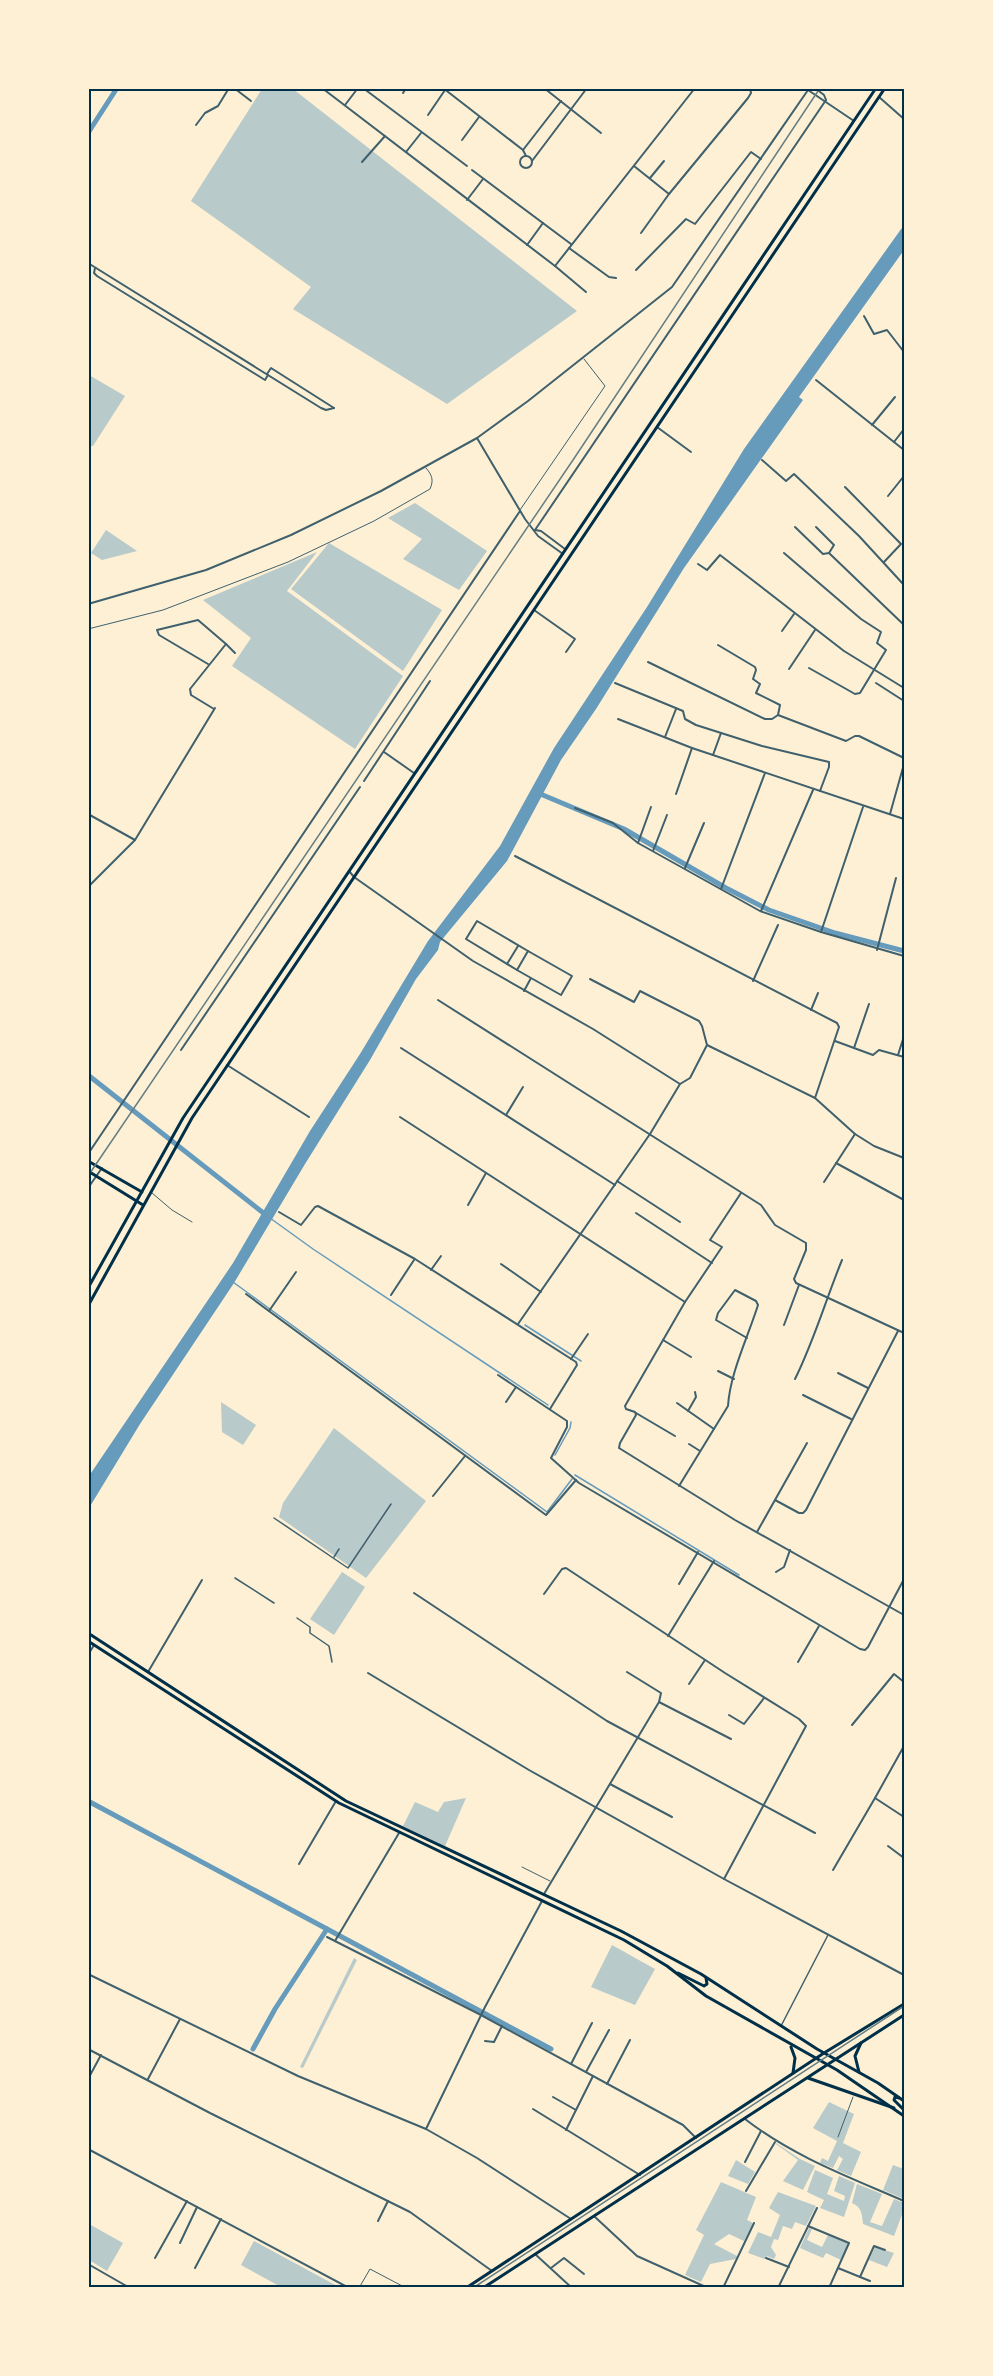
<svg xmlns="http://www.w3.org/2000/svg" width="993" height="2376" font-family="'Titillium Web',sans-serif">
<style>
.green{fill:#b9caca}
.water{fill:#669bbc}
.lines{fill:none;stroke-linecap:round;stroke-linejoin:round}
.stream{stroke:#669bbc;stroke-width:1.5}
.canal{stroke:#669bbc;stroke-width:5}
.service{stroke:#3f606c;stroke-width:1}
.pedestrian{stroke:#3f606c;stroke-width:1.5}
.minor{stroke:#3f606c;stroke-width:2}
.tertiary{stroke:#3f606c;stroke-width:2}
.secondary{stroke:#003049;stroke-width:3}
.primary{stroke:#003049;stroke-width:3}
.rail{stroke:#657d81;stroke-width:1.5}
.neatline{fill:none;stroke:#003049;stroke-width:2}
</style>
<rect width="100%" height="100%" fill="#fdf0d5"/>
<!-- green -->
<g class="green">
<path d="M262 89H293L577 311 447 404 293 309 311 287 191 201Z"/>
<path d="M89 375 125 396 93 446H89Z"/>
<path d="M415 503 487 551 459 590 403 559 422 539 388 518Z"/>
<path d="M106 530 137 551 102 560 91 553Z"/>
<path d="M329 543 442 610 403 671 291 589Z"/>
<path d="M317 552 287 591 403 676 355 749 232 666 251 638 203 600Z"/>
<path d="M221 1402 256 1425 243 1445 222 1432Z"/>
<path d="M334 1428 426 1501 366 1578 279 1517 283 1503Z"/>
<path d="M342 1572 365 1587 334 1635 310 1619Z"/>
<path d="M466 1798 445 1846 403 1826 415 1802 438 1812 444 1802Z"/>
<path d="M612 1945 655 1969 635 2005 591 1987Z"/>
<path d="M354 1958 357 1960 303 2068 300 2067Z"/>
<path d="M829 2102 854 2114 843 2143 861 2152 851 2176 837 2170 843 2159 839 2156 833 2168 820 2163 822 2158 828 2161 837 2141 813 2128Z"/>
<path d="M776 2143 800 2159 815 2166 803 2190 783 2181 798 2160 776 2144Z"/>
<path d="M736 2160 755 2172 748 2184 728 2176Z"/>
<path d="M893 2165 904 2169V2199L883 2190Z"/>
<path d="M815 2170 833 2178 827 2194 844 2201 845 2196 834 2191 839 2176 855 2183 844 2217 820 2208 824 2200 807 2192Z"/>
<path d="M721 2182 756 2197 747 2220 753 2223 744 2241 729 2234 714 2244 737 2256 736 2259 710 2264 701 2282 685 2275 704 2235 696 2230Z"/>
<path d="M857 2184 882 2194 870 2222 882 2226 894 2199 904 2203V2209L894 2236 863 2224C862 2215 862 2207 852 2203Z"/>
<path d="M778 2192 816 2206 806 2226 795 2222 792 2229 783 2226 778 2240 774 2239 771 2247 776 2255 774 2259 767 2256 765 2259 748 2253 758 2232 771 2237 780 2215 769 2208Z"/>
<path d="M89 2224 123 2243 107 2271 89 2260Z"/>
<path d="M809 2228 812 2229 807 2240 822 2247 828 2235 847 2243 848 2245 841 2260 826 2253 823 2258 800 2248Z"/>
<path d="M254 2241 339 2287H281L241 2265Z"/>
<path d="M875 2247 894 2253 887 2267 869 2260Z"/>
</g>
<!-- water -->
<path class="water" d="M904 225V250L799 397 803 400 684 568 596 709 561 760 507 861 440 942 438 950 416 979 370 1060 305 1164 234 1283 140 1424 89 1508V1476L233 1263 310 1131 360 1054 428 941 500 846 554 748 647 607 744 449Z"/>
<g class="lines">
<!-- stream -->
<g class="stream">
<path d="M270 1218 313 1249 548 1405"/>
<path d="M233 1282 547 1512 572 1479"/>
<path d="M525 1325 581 1361"/>
<path d="M555 1455 570 1428 571 1422"/>
<path d="M575 1475 739 1575"/>
</g>
<!-- canal -->
<g class="canal">
<path d="M88 133 117 88"/>
<path d="M538 793 624 829 726 888 769 910 835 933 904 951"/>
<path d="M88 1075 266 1215"/>
<path d="M88 1801 551 2049"/>
<path d="M253 2049 275 2009 327 1929"/>
</g>
<!-- service -->
<g class="service">
<path d="M520 510 605 386 584 359"/>
<path d="M88 629 163 610 288 562 374 521 430 489C434 480 432 475 426 468"/>
<path d="M152 1193 172 1210 192 1222"/>
<path d="M522 1867 550 1881"/>
<path d="M838 2137 853 2097"/>
<path d="M359 2288 370 2269 406 2288"/>
</g>
<!-- pedestrian -->
<g class="pedestrian">
<path d="M274 1518 348 1568 391 1504"/>
<path d="M334 1557 339 1549"/>
<path d="M235 1578 274 1603"/>
<path d="M297 1618 310 1627V1633L329 1646 332 1662"/>
<path d="M781 2026 828 1935"/>
</g>
<!-- minor -->
<g class="minor">
<path d="M234 88 251 101"/>
<path d="M322 88 555 266 695 88"/>
<path d="M363 88 467 166"/>
<path d="M443 88 523 150 526 156"/>
<path d="M544 88 601 133"/>
<path d="M805 88 854 121"/>
<path d="M815 88 824 95 826 100"/>
<path d="M211 89V88"/>
<path d="M403 93 406 88"/>
<path d="M879 97 904 119"/>
<path d="M345 105 358 88"/>
<path d="M428 115 445 90"/>
<path d="M196 125 205 113 218 106 229 88"/>
<path d="M462 140 479 117"/>
<path d="M523 150 561 101"/>
<path d="M406 152 421 133"/>
<circle cx="526" cy="162" r="6"/>
<path d="M532 161 587 88"/>
<path d="M362 162 385 136"/>
<path d="M634 166 669 194"/>
<path d="M472 170 571 244"/>
<path d="M650 178 664 161"/>
<path d="M467 200 483 179"/>
<path d="M641 233 669 194 748 98 751 93 750 88"/>
<path d="M527 245 543 223"/>
<path d="M569 248 609 277 616 278"/>
<path d="M88 263 321 408 326 410 334 408"/>
<path d="M555 266 586 292"/>
<path d="M95 268 94 273 97 276 265 380 268 375"/>
<path d="M636 270 686 219 695 224 751 152 761 159"/>
<path d="M904 295V303"/>
<path d="M864 316 874 334 887 330 904 352"/>
<path d="M267 374 271 368 334 408"/>
<path d="M816 380 904 450"/>
<path d="M872 425 895 397"/>
<path d="M657 427 691 452"/>
<path d="M477 438 525 519 538 536 563 554"/>
<path d="M894 442 904 429"/>
<path d="M762 460 786 481 794 474 859 536 904 585"/>
<path d="M845 487 901 544 884 562"/>
<path d="M888 496 904 476"/>
<path d="M904 521V520"/>
<path d="M795 527 823 554 829 553"/>
<path d="M816 527 834 545 829 553 904 625"/>
<path d="M535 530 541 531 565 549"/>
<path d="M784 553 861 619 881 632 877 643 886 650 860 693 855 694 809 668"/>
<path d="M698 564 707 570 720 555 844 651 904 688"/>
<path d="M88 604 206 570 291 535 381 491 477 438 528 401 672 287 808 90"/>
<path d="M534 610 575 639 566 652"/>
<path d="M782 631 794 614"/>
<path d="M718 645 755 667 756 670 753 679 760 684 756 693 780 705 778 715"/>
<path d="M648 662 765 719H772L778 715 846 741 855 736H859L904 758"/>
<path d="M208 664 159 635 157 630 198 620 226 644"/>
<path d="M789 669 815 630"/>
<path d="M615 683 683 711 685 719 696 725 762 746 829 762V767L820 791"/>
<path d="M876 683 904 701"/>
<path d="M214 709 191 695 190 689 226 644 235 653"/>
<path d="M618 719 692 748 904 819"/>
<path d="M665 737 676 709"/>
<path d="M384 752 414 773"/>
<path d="M713 755 721 733"/>
<path d="M364 781 430 681"/>
<path d="M676 794 692 748"/>
<path d="M575 808 613 823 638 843 760 911 821 932 904 956"/>
<path d="M88 814 135 840"/>
<path d="M890 814 904 764"/>
<path d="M638 843 651 807"/>
<path d="M653 851 667 815"/>
<path d="M515 856 837 1023 839 1027 815 1098"/>
<path d="M685 868 704 823"/>
<path d="M88 887 135 840 215 708"/>
<path d="M721 889 765 773"/>
<path d="M761 911 813 790"/>
<path d="M821 932 863 807"/>
<path d="M877 950 896 878"/>
<path d="M507 964 518 946"/>
<path d="M517 970 466 939 477 921 528 951"/>
<path d="M590 979 634 1002 640 991 699 1021 702 1026 707 1045"/>
<path d="M753 981 778 925"/>
<path d="M524 991 531 978 517 970 528 951 572 976 561 995 531 978"/>
<path d="M438 1000 761 1205 775 1225 806 1243V1250L794 1279 796 1283 904 1333"/>
<path d="M811 1010 818 993"/>
<path d="M835 1041 873 1055 879 1050 904 1057"/>
<path d="M401 1048 615 1185"/>
<path d="M854 1048 869 1004"/>
<path d="M181 1050 360 787"/>
<path d="M898 1055 904 1036"/>
<path d="M227 1065 309 1117"/>
<path d="M506 1115 523 1087"/>
<path d="M400 1117 685 1302"/>
<path d="M836 1163 904 1200"/>
<path d="M617 1181 680 1222"/>
<path d="M824 1182 855 1134"/>
<path d="M741 1193 710 1240 722 1247 685 1302 625 1406 626 1409 635 1412 636 1415 620 1443 619 1448 735 1520 904 1615"/>
<path d="M468 1205 486 1173"/>
<path d="M279 1212 301 1225 315 1207 318 1206 415 1259 576 1362 577 1365 550 1409"/>
<path d="M636 1213 712 1263"/>
<path d="M501 1264 541 1292"/>
<path d="M431 1270 441 1256"/>
<path d="M246 1294 546 1515 576 1480"/>
<path d="M391 1295 414 1260"/>
<path d="M269 1311 296 1272"/>
<path d="M518 1324 650 1134 680 1084"/>
<path d="M784 1325 799 1285"/>
<path d="M663 1340 691 1357"/>
<path d="M571 1359 588 1334"/>
<path d="M718 1371 734 1379"/>
<path d="M838 1373 868 1388"/>
<path d="M498 1375 567 1421V1427L551 1458 579 1483 860 1649 865 1650 868 1647 904 1579"/>
<path d="M795 1379C814 1341 826 1299 842 1260"/>
<path d="M803 1395 851 1419"/>
<path d="M506 1402 516 1387"/>
<path d="M677 1403 714 1429"/>
<path d="M688 1411 696 1397 695 1392"/>
<path d="M636 1413 675 1436"/>
<path d="M689 1444 700 1451"/>
<path d="M679 1486 728 1406C730 1373 748 1337 758 1305L756 1301 735 1290 718 1313 716 1320 747 1338"/>
<path d="M433 1496 465 1456"/>
<path d="M775 1500 799 1513H803L806 1510 898 1331"/>
<path d="M757 1532 807 1443"/>
<path d="M776 1572 784 1567 790 1550"/>
<path d="M679 1584 698 1552"/>
<path d="M414 1593 607 1721 815 1833"/>
<path d="M544 1594 562 1569 566 1568 725 1673 799 1719 806 1726 724 1879"/>
<path d="M668 1636 714 1561"/>
<path d="M88 1655 94 1645"/>
<path d="M798 1662 819 1626"/>
<path d="M148 1672 202 1580"/>
<path d="M368 1673 529 1770 724 1879 904 1975"/>
<path d="M689 1684 705 1660"/>
<path d="M659 1702 731 1739"/>
<path d="M729 1715 744 1724 764 1698"/>
<path d="M852 1725 894 1674 904 1682"/>
<path d="M610 1784 672 1817"/>
<path d="M875 1798 904 1746"/>
<path d="M888 1846 904 1858"/>
<path d="M299 1864 336 1801"/>
<path d="M833 1870 875 1798 904 1817"/>
<path d="M544 1894 659 1702 661 1693 627 1672"/>
<path d="M327 1937 481 2015 683 2125 696 2138"/>
<path d="M335 1941 399 1833"/>
<path d="M88 1974 298 2076 426 2129 477 2158 571 2219"/>
<path d="M485 2041 494 2042 502 2026"/>
<path d="M88 2049 210 2113 410 2212 492 2271"/>
<path d="M571 2064 592 2023"/>
<path d="M586 2072 609 2030"/>
<path d="M88 2079 101 2055"/>
<path d="M148 2079 180 2019"/>
<path d="M607 2084 630 2040"/>
<path d="M553 2097 576 2110"/>
<path d="M533 2109 640 2175"/>
<path d="M745 2119C794 2157 849 2177 904 2201"/>
<path d="M426 2129 485 2007 542 1901"/>
<path d="M566 2130 593 2076"/>
<path d="M88 2149 349 2288"/>
<path d="M745 2162 761 2131"/>
<path d="M746 2191 775 2142"/>
<path d="M595 2217 637 2256 708 2288"/>
<path d="M378 2221 388 2201"/>
<path d="M808 2226 849 2243 829 2288"/>
<path d="M180 2243 197 2207"/>
<path d="M535 2254 572 2288"/>
<path d="M155 2258 187 2201"/>
<path d="M766 2258 789 2267"/>
<path d="M88 2264 130 2288"/>
<path d="M195 2268 221 2219"/>
<path d="M551 2268 564 2258 584 2274"/>
<path d="M838 2268 870 2281"/>
<path d="M860 2277 874 2246 885 2250"/>
<path d="M723 2288 754 2223"/>
<path d="M778 2288 817 2208"/>
</g>
<!-- tertiary -->
<g class="tertiary">
<path d="M535 530 826 100"/>
<path d="M349 871 354 877 473 961 593 1029 680 1084 690 1078 707 1045 815 1098 855 1134 874 1146 904 1158"/>
<path d="M88 1154 520 511"/>
<path d="M88 1188 102 1168"/>
</g>
<!-- secondary -->
<g class="secondary">
<path d="M88 1161 142 1192"/>
<path d="M88 1171 143 1205"/>
</g>
<!-- primary -->
<g class="primary">
<path d="M88 1288 183 1118 876 88"/>
<path d="M88 1306 192 1118 885 88"/>
<path d="M88 1633 346 1801 621 1931 701 1974 817 2049 878 2083 904 2101"/>
<path d="M88 1641 339 1803 624 1940 667 1966 706 1996 837 2070 904 2116"/>
<path d="M678 1973 704 1986 707 1984 706 1978"/>
<path d="M791 2047 795 2058 793 2073"/>
<path d="M859 2072 855 2056 861 2043"/>
<path d="M808 2078 894 2108"/>
<path d="M899 2098 895 2097 894 2100 904 2110"/>
<path d="M466 2288 824 2053 904 2004"/>
<path d="M483 2288 904 2015"/>
</g>
<!-- rail -->
<g class="rail">
<path d="M88 1176 573 460 820 88"/>
<path d="M473 2288 904 2006"/>
</g>
</g>
<!-- border -->
<rect width="993" height="2376" fill="none" stroke="#fdf0d5" stroke-width="180"/>
<rect x="90" y="90" width="813" height="2196" class="neatline"/>
</svg>
